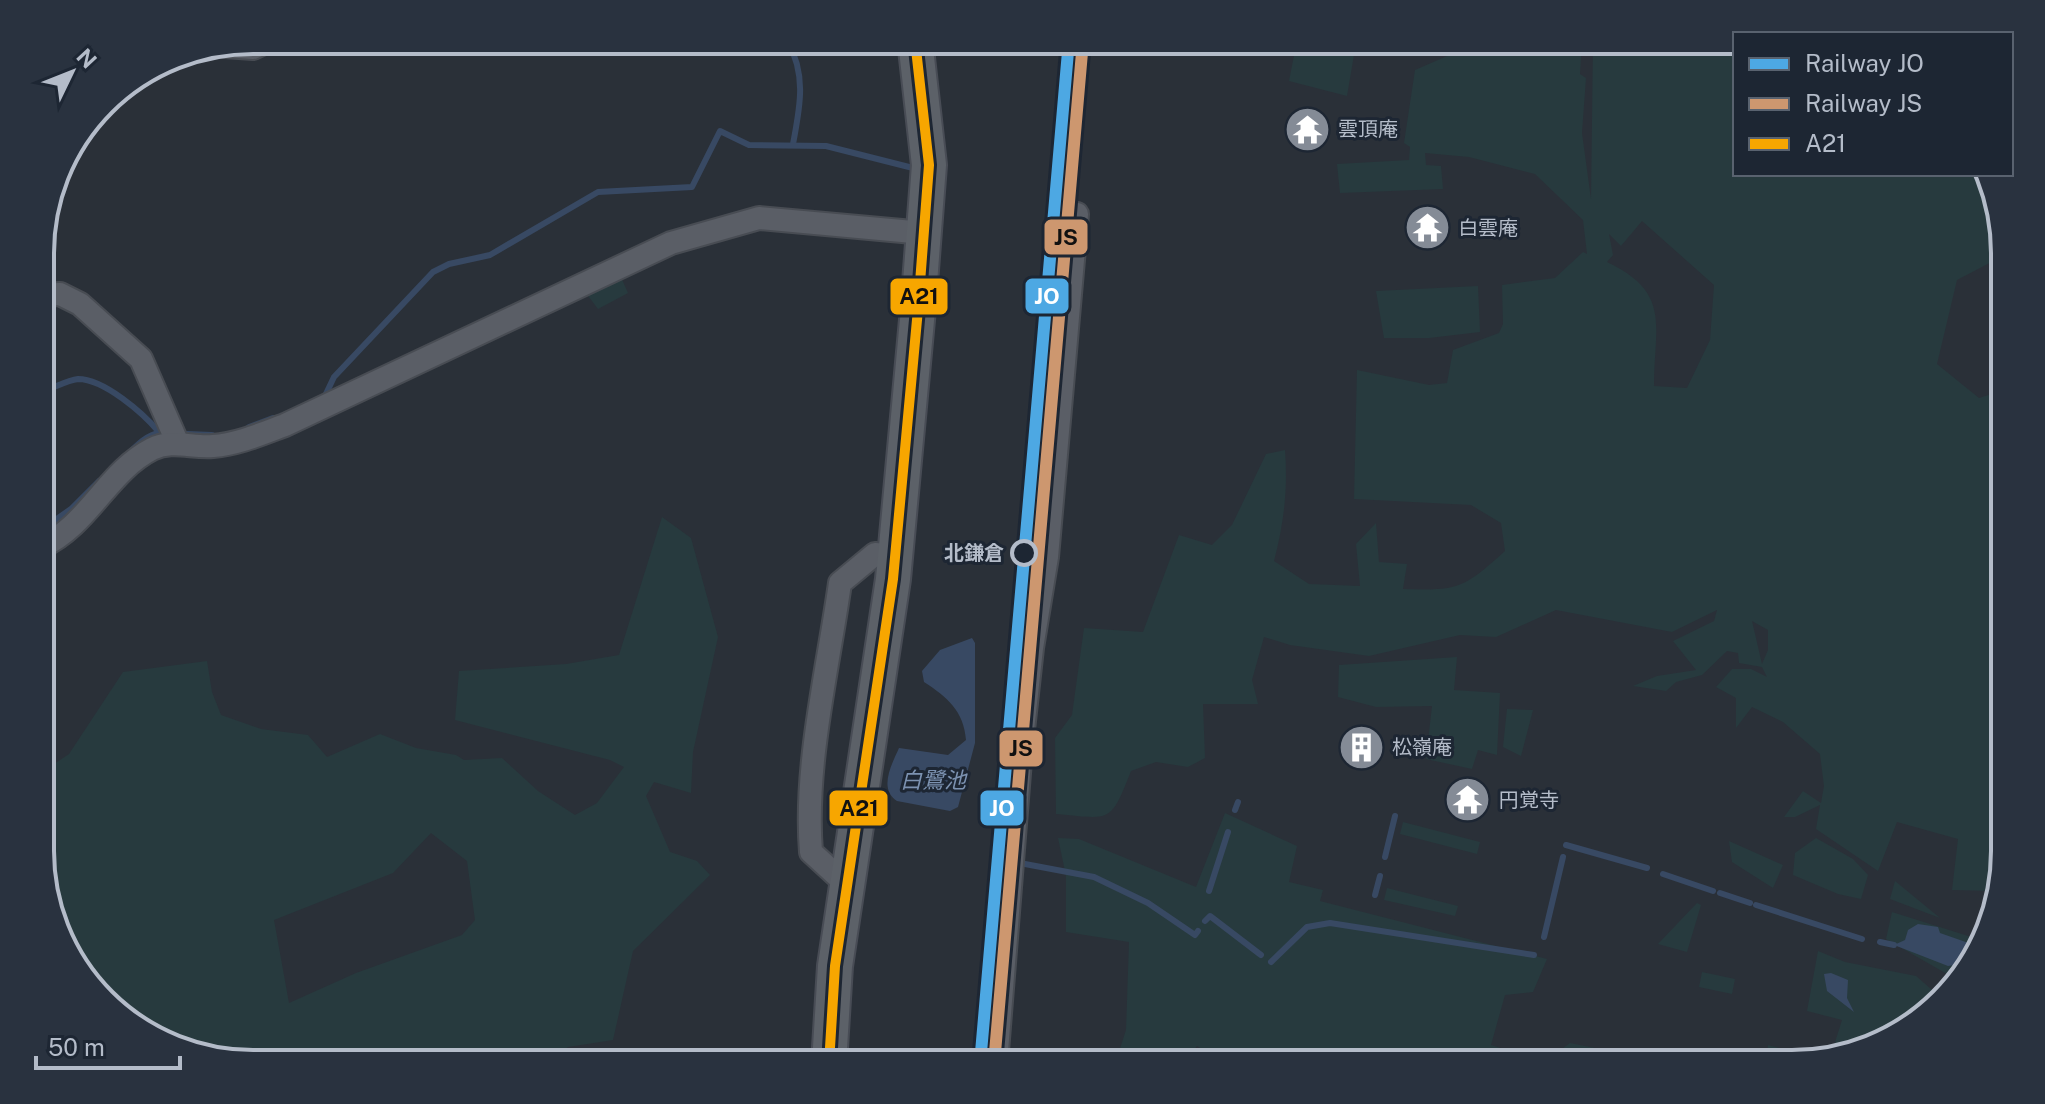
<svg xmlns="http://www.w3.org/2000/svg" width="2045" height="1104" font-family="'Public Sans','Noto Sans JP',sans-serif">
<style>
.green{fill:#273a3e;fill-rule:evenodd}
.water{fill:#384963}
.lines{fill:none;stroke-linecap:round;stroke-linejoin:round}
.stream{stroke:#384963;stroke-width:6}
.street-casing{stroke:#484c53;stroke-width:26}
.primary-casing{stroke:#484c55;stroke-width:38}
.street{stroke:#5a5e66;stroke-width:22}
.primary{stroke:#5c6168;stroke-width:34}
.bus-1-casing{stroke:#1d2633;stroke-width:16}
.bus-1{stroke:#f7a600;stroke-width:10}
.rail-1-casing{stroke:#1d2633;stroke-width:18}
.rail-2-casing{stroke:#1d2633;stroke-width:18}
.rail-1{stroke:#4da8e3;stroke-width:12}
.rail-2{stroke:#cd976f;stroke-width:12}
.stop-dot{fill:#1d2633;stroke:#b4bcc9;stroke-width:4}
.labels{text-anchor:middle;stroke-width:6;stroke-linejoin:round;paint-order:stroke}
.poi-label{font-size:20px;fill:#b4bcc9;stroke:#1d2633;text-anchor:start}
.stop-label{font-size:20px;font-weight:bold;fill:#b4bcc9;stroke:#1d2633;text-anchor:end}
.water-label{font-size:22px;font-style:italic;fill:#7c92b1;stroke:#1d2633}
.rim{fill:none;stroke:#b4bcc9;stroke-width:4}
.line-badge{stroke:#1d2633;stroke-width:3}
.badge-label{font-size:22px;text-anchor:middle;font-weight:bold;fill:#fff}
.pale-badge-label{font-size:22px;text-anchor:middle;font-weight:bold;fill:#111}
</style>
<rect width="100%" height="100%" fill="#2a3038"/>
<!-- green -->
<g class="green">
<path d="M1297 40 1355 49 1347 96 1289 81Z"/>
<path d="M1484 40H1582L1580 74 1586 78 1582 133 1591 199 1593 40H1735V174H1984L2003 226V256L1957 280 1937 364 1979 398 2004 390 2005 851 1993 891 1952 890 1958 839 1897 822 1878 871 1816 829 1820 805 1795 817H1784L1803 791 1821 803 1824 786 1820 754 1783 722 1752 707 1736 728V698L1716 687 1732 669H1751L1767 677 1762 667 1739 663 1738 653 1727 651 1702 675 1676 682 1666 691 1633 686 1657 676 1696 670 1673 641 1714 621 1717 610 1672 632 1556 610 1496 637 1460 635 1369 656 1290 645 1264 637 1252 680 1258 704H1203L1205 758 1188 767 1156 762 1131 771C1110 824 1112 819 1056 814L1055 738 1072 715 1084 628 1143 632 1179 535 1212 545 1232 525 1266 454 1285 450C1288 489 1284 523 1274 561L1309 584 1360 586 1356 544 1376 523 1379 562 1407 564 1403 589C1459 591 1464 588 1505 551L1501 523 1471 505 1354 499 1357 370 1429 385 1447 383 1453 350 1499 333 1503 324 1502 285 1555 278 1583 252 1587 254 1583 220 1535 174 1469 157 1425 153 1426 165 1441 166 1443 189 1340 193 1337 164 1409 160 1410 147 1404 143 1415 70ZM1642 221 1714 285 1710 340 1687 388 1654 386C1654 325 1672 293 1607 262L1613 255 1609 234 1621 246ZM1752 621 1768 630V650L1762 664Z"/>
<path d="M620 275 628 293 598 309 586 293Z"/>
<path d="M1478 286 1480 332 1429 338H1384L1376 291Z"/>
<path d="M662 517 691 538 718 637 693 752 691 793 654 782 646 796 670 852 697 861 710 875 633 951 613 1040 568 1047 551 1060 508 1064H253L158 1042 84 980 42 879V772L69 754 123 672 207 661 212 692 221 715 261 729 308 735 327 757 380 734 416 748 456 755 464 760 502 758 538 791 575 815 597 803 624 767 610 760 455 720 459 671 566 664 619 655ZM431 833 467 861 475 920 462 935 356 973 289 1003 274 920 393 873Z"/>
<path d="M1457 657 1454 690 1500 693 1497 755 1478 750 1472 769 1426 759 1432 706 1376 707 1338 697 1339 665Z"/>
<path d="M1507 709 1533 710 1521 756 1503 747Z"/>
<path d="M1225 813 1297 846 1289 882 1323 890 1320 901 1547 959 1533 992 1505 995 1491 1045 1544 1062 1570 1043 1675 1064 1223 1063 1197 1046 1182 1064H1115L1126 1030 1129 942 1066 932V876L1058 838 1079 839 1196 887Z"/>
<path d="M1403 822 1480 842 1477 854 1400 834Z"/>
<path d="M1816 838 1853 859 1868 875 1861 899 1838 894 1793 875 1795 853Z"/>
<path d="M1729 841 1783 865 1773 888 1732 862Z"/>
<path d="M1895 881 1940 918 1890 899Z"/>
<path d="M1387 888 1458 906 1455 916 1384 900Z"/>
<path d="M1697 903 1701 905 1687 952 1658 944Z"/>
<path d="M1892 912 1984 941 1983 946 1954 978 1886 939Z"/>
<path d="M1818 951 1845 962 1916 976 1939 996 1910 1028 1831 1055 1842 1020 1807 1011Z"/>
<path d="M1702 972 1735 979 1732 994 1699 987Z"/>
<path d="M1768 1045 1819 1059 1805 1064H1693L1720 1050 1766 1059Z"/>
</g>
<!-- water -->
<g class="water">
<path d="M972 638 975 643V743L958 807 950 811 897 801C878 789 892 764 899 748L948 755 966 740C964 711 947 697 924 682L922 671 940 650Z"/>
<path d="M1918 924 1938 927 1940 933 1980 947 1962 964 1948 966 1894 945 1905 940 1908 930Z"/>
<path d="M1831 973 1848 980 1847 998 1854 1012 1827 991 1824 974Z"/>
</g>
<g class="lines">
<!-- stream -->
<g class="stream">
<path d="M787 40C807 75 800 107 793 144"/>
<path d="M41 392C52 389 67 380 78 379 104 379 143 413 159 432"/>
<path d="M324 398 334 377 433 272 449 264 490 255 598 192 692 187 720 131 749 145 826 146 913 168"/>
<path d="M249 427 273 418"/>
<path d="M187 434 212 435"/>
<path d="M130 452C141 441 152 431 168 432"/>
<path d="M41 530 71 509 99 481"/>
<path d="M1235 810 1238 802"/>
<path d="M1566 845 1647 868"/>
<path d="M1385 857 1395 816"/>
<path d="M1025 864 1094 877 1148 903 1195 935 1198 931"/>
<path d="M1663 874 1713 891"/>
<path d="M1209 891 1228 832"/>
<path d="M1720 893 1750 903"/>
<path d="M1375 895 1380 876"/>
<path d="M1756 905 1862 939"/>
<path d="M1205 921 1210 916 1261 955"/>
<path d="M1544 937 1563 857"/>
<path d="M1880 942 1894 945"/>
<path d="M1271 962 1307 927 1330 923 1534 955"/>
</g>
<defs>
<g id="street">
<path d="M225 46 253 48 270 40"/>
<path d="M41 295 60 294 80 304 141 359 178 444"/>
<path d="M41 547C89 525 107 472 152 449 172 439 192 448 213 446 238 444 261 434 285 425L671 243 759 218 924 233"/>
<path d="M847 885 811 852C804 766 828 669 840 583L875 554 895 556"/>
<path d="M996 1064 1021 748 1032 648 1047 557 1077 214"/>
</g>
<path id="primary" d="M829 1064 835 966 893 579 918 309 929 165 915 40"/>
</defs>
<!-- street casing -->
<use href="#street" class="street-casing"/>
<!-- primary casing -->
<use href="#primary" class="primary-casing"/>
<!-- street -->
<use href="#street" class="street"/>
<!-- primary -->
<use href="#primary" class="primary"/>
<defs>
<path id="bus-1" d="M829 1064 835 966 893 579 918 309 929 165 915 40"/>
</defs>
<!-- bus-1 casing -->
<use href="#bus-1" class="bus-1-casing"/>
<!-- bus-1 -->
<use href="#bus-1" class="bus-1"/>
<defs>
<path id="rail-1" d="M980 1064 1069 40"/>
<path id="rail-2" d="M994 1064 1083 41"/>
</defs>
<!-- rail-1 casing -->
<use href="#rail-1" class="rail-1-casing"/>
<!-- rail-2 casing -->
<use href="#rail-2" class="rail-2-casing"/>
<!-- rail-1 -->
<use href="#rail-1" class="rail-1"/>
<!-- rail-2 -->
<use href="#rail-2" class="rail-2"/>
</g>
<!-- icons -->
<defs>
<symbol id="temple-disc" viewBox="-11 -11 22 22"><circle r="9.5" fill="#848b96" stroke="#1d2633"/><path d="M0-6L5-2H3V0L6.5 2.5H4V6H1.5V3h-3V6H-4V2.5H-6.5L-3 0V-2H-5Z" fill="#fff"/></symbol>
<symbol id="building-disc" viewBox="-11 -11 22 22"><circle r="9.5" fill="#848b96" stroke="#1d2633"/><path d="M-4-6H4V6H1V3H-1V6H-4ZM-2.5-4.3h1.7v1.8h-1.7ZM.8-4.3h1.7v1.8H.8ZM-2.5-1h1.7V.8h-1.7ZM.8-1h1.7V.8H.8Z" fill="#fff"/></symbol>
</defs>
<g fill-rule="evenodd">
<use href="#temple-disc" x="1282" y="104" width="51" height="51"/>
<use href="#temple-disc" x="1402" y="202" width="51" height="51"/>
<use href="#building-disc" x="1336" y="722" width="51" height="51"/>
<use href="#temple-disc" x="1442" y="774" width="51" height="51"/>
</g>
<!-- markers -->
<circle class="stop-dot" cx="1024" cy="553" r="12"/>
<g class="labels">
<!-- poi labels -->
<g class="poi-label">
<text x="1338" y="136">雲頂庵</text>
<text x="1458" y="235">白雲庵</text>
<text x="1392" y="754">松嶺庵</text>
<text x="1499" y="807">円覚寺</text>
</g>
<!-- stop labels -->
<g class="stop-label">
<text x="1004" y="560">北鎌倉</text>
</g>
<!-- water labels -->
<g class="water-label">
<text x="933" y="788">白鷺池</text>
</g>
</g>
<!-- crop -->
<path d="M0 0H2045V1104H0ZM253 54H1792A199 199 0 0 1 1991 253V851A199 199 0 0 1 1792 1050H253A199 199 0 0 1 54 851V253A199 199 0 0 1 253 54Z" fill="#29323f" fill-rule="evenodd"/>
<path class="rim" d="M253 54H1792A199 199 0 0 1 1991 253V851A199 199 0 0 1 1792 1050H253A199 199 0 0 1 54 851V253A199 199 0 0 1 253 54Z"/>
<g class="line-badge">
<rect x="1043" y="218" width="46" height="38" rx="8" fill="#cd976f"/>
<rect x="1024" y="277" width="46" height="38" rx="8" fill="#4da8e3"/>
<rect x="889" y="277" width="60" height="39" rx="8" fill="#f7a600"/>
<rect x="998" y="729" width="46" height="39" rx="8" fill="#cd976f"/>
<rect x="979" y="789" width="46" height="38" rx="8" fill="#4da8e3"/>
<rect x="828" y="789" width="61" height="38" rx="8" fill="#f7a600"/>
</g>
<g class="badge-label">
<text x="1047" y="304">JO</text>
<text x="1002" y="816">JO</text>
</g>
<g class="pale-badge-label">
<text x="1066" y="245">JS</text>
<text x="919" y="304">A21</text>
<text x="1021" y="756">JS</text>
<text x="859" y="816">A21</text>
</g>
<!-- legend -->
<rect x="1733" y="32" width="280" height="144" fill="#1d2633" stroke="#59626f" stroke-width="2"/>
<rect x="1749" y="58" width="40" height="12" fill="#4da8e3" stroke="#59626f" stroke-width="2"/>
<text x="1805" y="72" font-size="24" fill="#b4bcc9">Railway JO</text>
<rect x="1749" y="98" width="40" height="12" fill="#cd976f" stroke="#59626f" stroke-width="2"/>
<text x="1805" y="112" font-size="24" fill="#b4bcc9">Railway JS</text>
<rect x="1749" y="138" width="40" height="12" fill="#f7a600" stroke="#59626f" stroke-width="2"/>
<text x="1805" y="152" font-size="24" fill="#b4bcc9">A21</text>
<!-- north arrow -->
<g transform="translate(72 72) rotate(47)" stroke="#1d2633" stroke-width="6" paint-order="stroke">
<path d="M0-6L14 30L0 20L-14 30Z" fill="#b4bcc9"/>
<text y="-12" font-size="22" font-weight="bold" text-anchor="middle" fill="#b4bcc9">N</text>
</g>
<!-- scale -->
<path d="M36 1056v12h144v-12" fill="none" stroke="#b4bcc9" stroke-width="4"/>
<text x="48" y="1056" font-size="24" fill="#b4bcc9" stroke="#1d2633" stroke-width="6" paint-order="stroke">50 m</text>
</svg>
